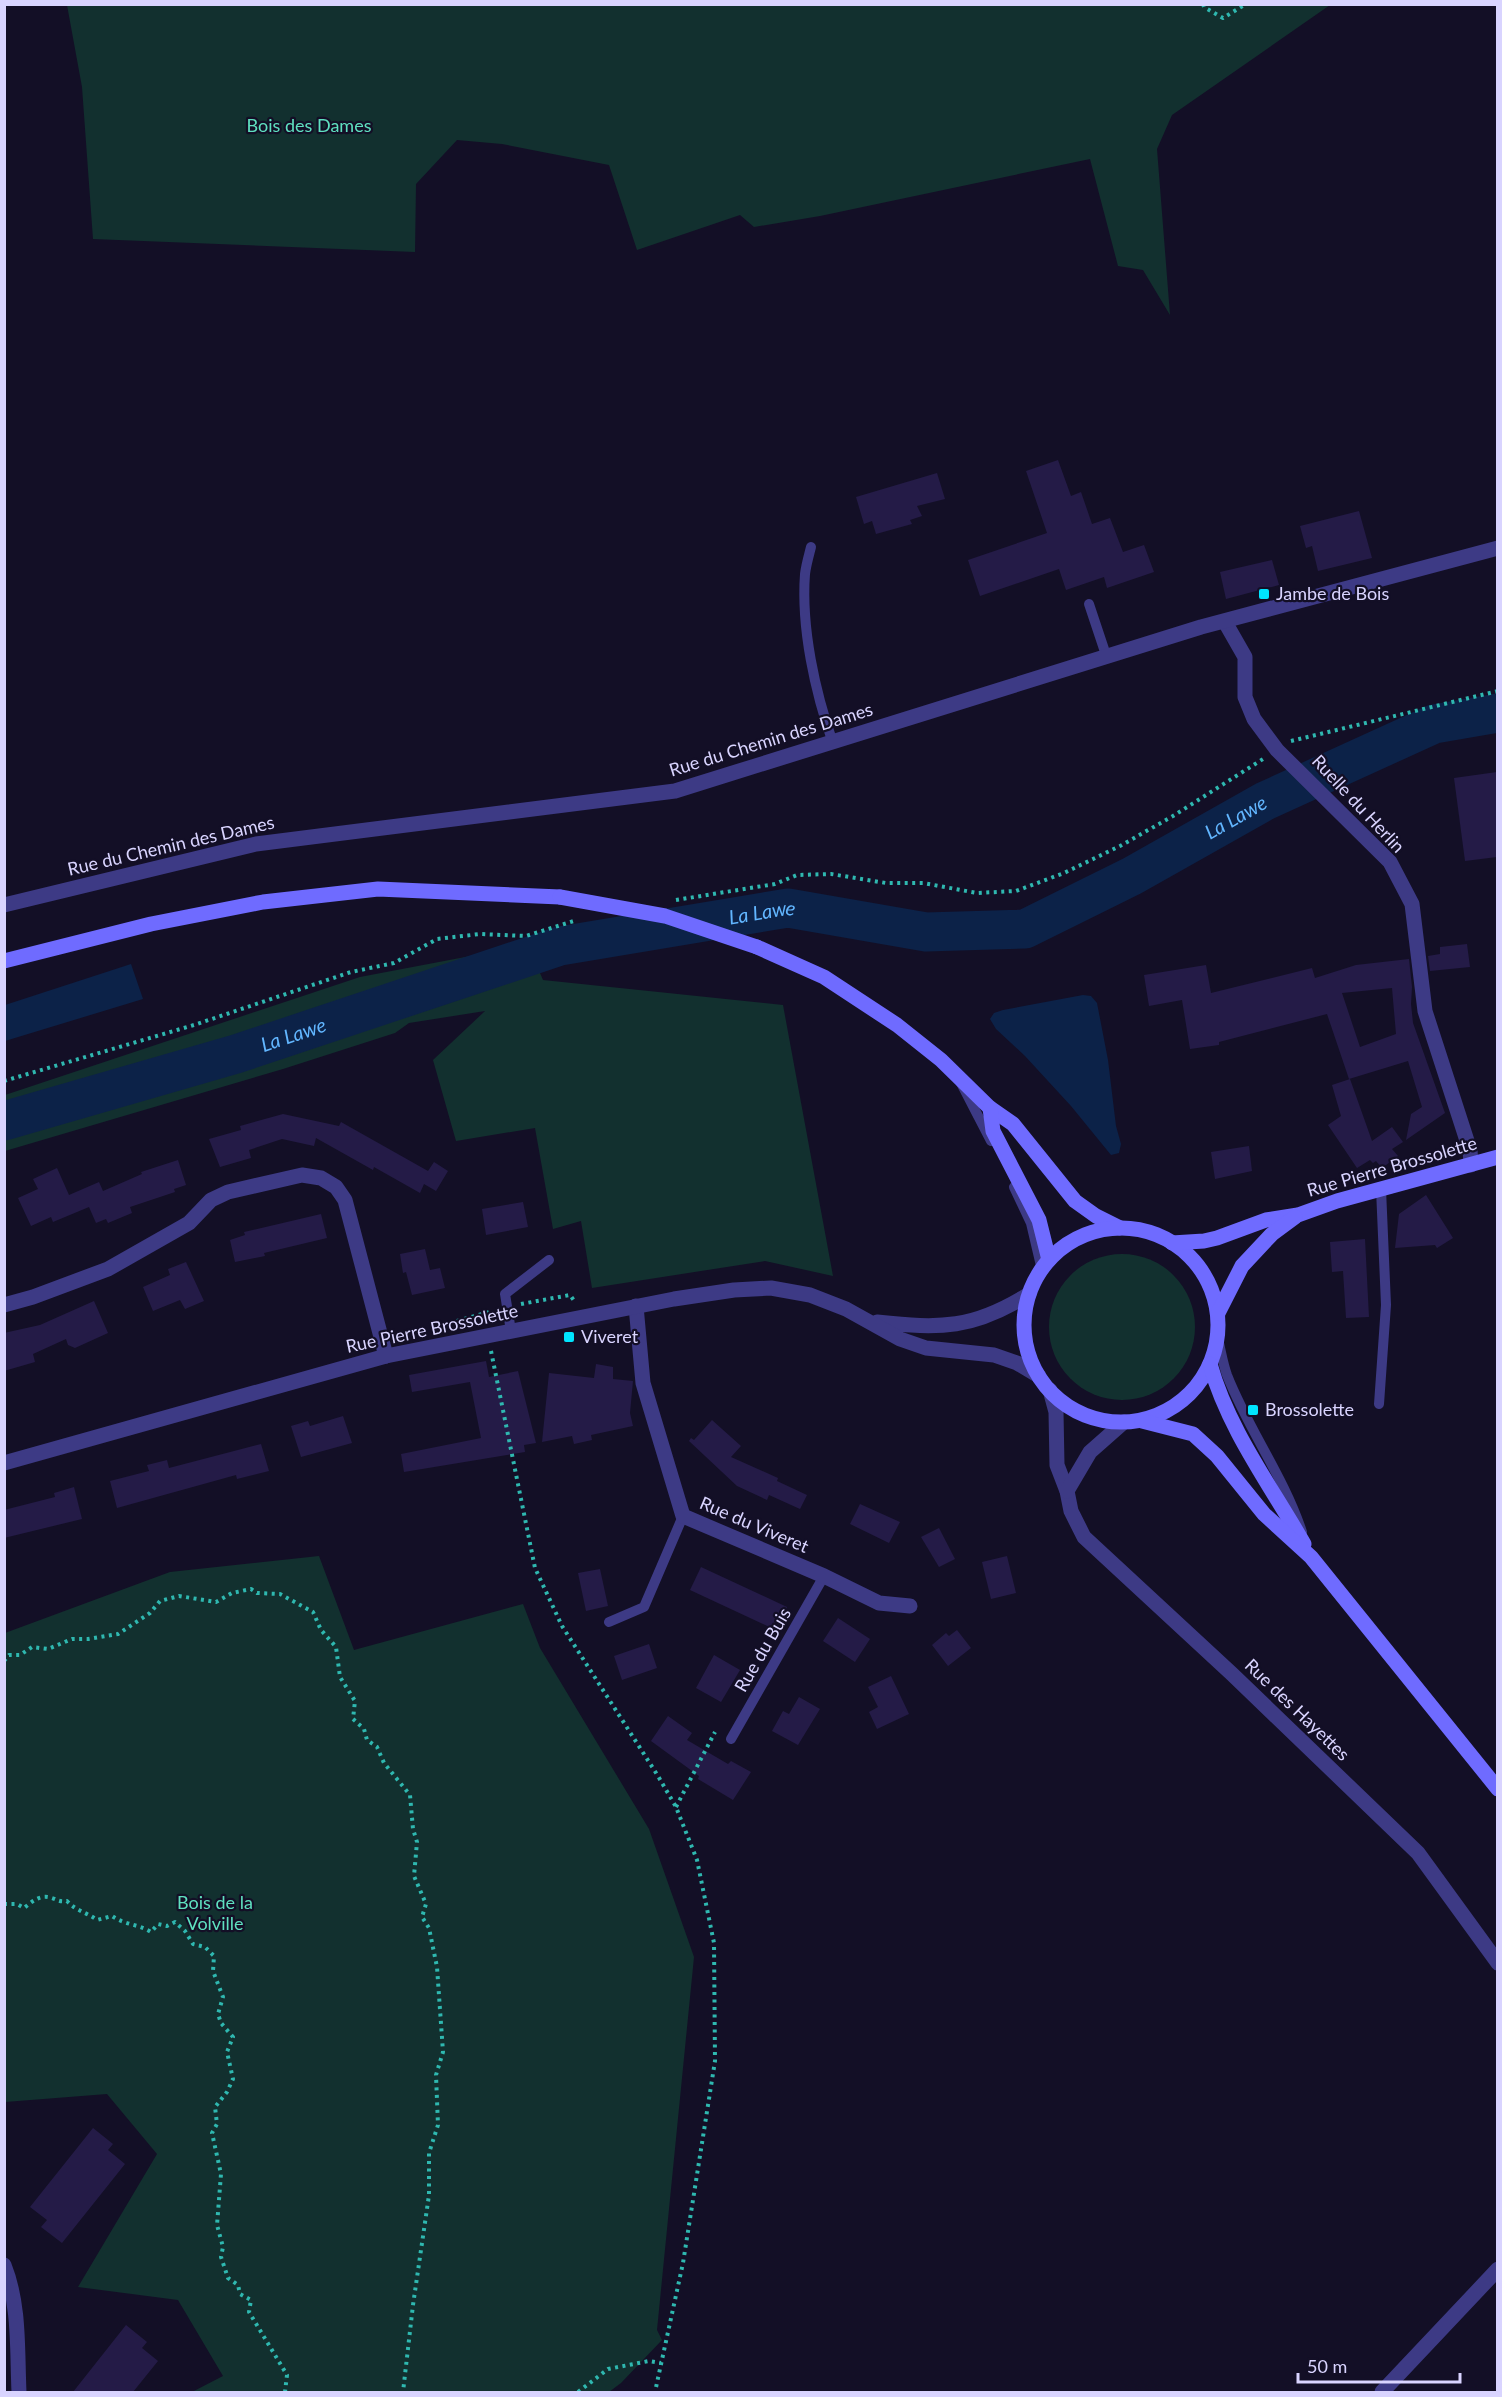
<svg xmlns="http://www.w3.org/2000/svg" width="1502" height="2397" font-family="Lato,sans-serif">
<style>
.green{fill:#12302f}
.water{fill:#0c2248}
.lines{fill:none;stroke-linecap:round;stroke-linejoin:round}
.river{stroke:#0c2248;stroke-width:39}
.building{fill:#241b47;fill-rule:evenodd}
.path{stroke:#2fb8b0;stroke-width:4;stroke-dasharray:3 4.5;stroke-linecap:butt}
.lane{stroke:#3d3a85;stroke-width:10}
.street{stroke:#3d3a85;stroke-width:15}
.secondary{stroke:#6f6bff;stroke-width:15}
.secondary-bridge{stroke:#6f6bff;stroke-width:15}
.poi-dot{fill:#00e5ff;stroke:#130f26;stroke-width:2}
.labels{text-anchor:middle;stroke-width:4.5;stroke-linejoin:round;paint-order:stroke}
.park-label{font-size:18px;fill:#5fe0c0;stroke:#130f26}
.poi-label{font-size:18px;fill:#d9d4ff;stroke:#130f26;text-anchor:start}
.street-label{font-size:18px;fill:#d9d4ff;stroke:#130f26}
.water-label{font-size:20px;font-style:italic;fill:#62b6ff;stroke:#130f26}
</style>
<rect width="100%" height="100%" fill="#130f26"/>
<!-- green -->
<g class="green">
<path d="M67 5H1330L1172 115 1157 149 1170 315 1143 270 1118 266 1090 159 820 216 754 227 740 215 637 250 609 165 502 144 457 140 416 184 415 252 93 239 82 87Z"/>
<path d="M528 945 543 980 783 1005 833 1276 765 1261 592 1288 581 1221 553 1229 535 1128 456 1141 433 1060 485 1011 409 1023 395 1033 283 1069 5 1151V1095L360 977Z"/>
<circle cx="1122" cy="1327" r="73"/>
<path d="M319 1556 354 1650 523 1604 540 1648 649 1829 694 1957 657 2330 662 2340 621 2383 609 2392H192L223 2376 178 2300 78 2287 157 2154 107 2094 5 2102V1633L170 1572Z"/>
</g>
<!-- water -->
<g class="water">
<path d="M131 964 143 999 5 1041V1005Z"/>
<path d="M1083 995 1091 996 1097 1003 1108 1060 1116 1126 1121 1144 1119 1153 1111 1155 1071 1106 1025 1056 996 1029 990 1019 994 1013 1003 1010Z"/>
</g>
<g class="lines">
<!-- river -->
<path class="river" id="s1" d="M4 1121 236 1054 560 946 788 908 926 932 1025 929 1132 876 1265 801 1434 724 1498 713"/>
</g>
<!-- building -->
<g class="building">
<path d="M1058 460 1071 496 1081 492 1092 524 1110 518 1123 552 1144 545 1154 572 1107 588 1104 577 1066 590 1059 569 980 596 968 560 1047 533 1026 471Z"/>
<path d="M937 473 945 499 917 506 922 516 910 520 912 524 876 534 872 521 864 524 856 497Z"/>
<path d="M1359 511 1372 558 1318 571 1312 546 1306 548 1300 526Z"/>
<path d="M1272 560 1279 585 1226 599 1220 572Z"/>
<path d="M1497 772V857L1465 861 1454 778Z"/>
<path d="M1467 944 1470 967 1430 971 1428 956 1440 954V947Z"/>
<path d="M1409 959 1412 987 1411 1004 1413 1023 1445 1113 1406 1140 1411 1114 1422 1107 1408 1061 1349 1079 1327 1014 1219 1042V1045L1190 1049 1182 1000 1149 1006 1144 975 1206 965 1211 993 1312 968 1315 978 1356 965ZM1392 988 1396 1034 1360 1047 1342 993Z"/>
<path d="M1350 1079 1372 1141 1392 1127 1403 1142 1392 1149 1398 1156 1382 1168 1376 1161 1373 1163 1370 1160 1357 1168 1328 1125 1341 1116 1332 1085Z"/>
<path d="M283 1114 339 1126 341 1122 428 1171 434 1162 448 1171 436 1191 424 1184 420 1193 374 1167 373 1170 316 1138 314 1146 282 1139 249 1150 251 1158 220 1167 209 1139 241 1130 240 1126Z"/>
<path d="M1249 1146 1252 1171 1215 1179 1211 1152Z"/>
<path d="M178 1160 186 1185 174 1189 175 1192 130 1207 132 1213 108 1223 106 1219 96 1223 89 1207 53 1222 51 1217 31 1226 18 1198 38 1189 33 1179 57 1168 69 1195 99 1182 103 1191 142 1174 141 1172Z"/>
<path d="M1426 1195 1453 1238 1437 1248 1435 1245 1395 1248 1399 1214Z"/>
<path d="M523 1202 528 1227 486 1235 482 1209Z"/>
<path d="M321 1214 327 1238 264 1253 265 1256 235 1262 230 1240 245 1235 244 1232Z"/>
<path d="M1365 1239 1369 1317 1346 1318 1343 1271 1332 1272 1330 1242Z"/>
<path d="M425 1249 430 1270 440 1268 445 1288 412 1295 406 1272 403 1273 400 1254Z"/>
<path d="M186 1262 204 1301 185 1309 180 1300 153 1311 143 1287 170 1275 168 1269Z"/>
<path d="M94 1301 108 1333 75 1348 68 1345 66 1339 33 1354 35 1362 4 1371V1333L40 1325Z"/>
<path d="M486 1361 489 1377 518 1371 536 1443 524 1445 525 1452 404 1472 401 1454 481 1438 470 1382 412 1392 409 1375Z"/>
<path d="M596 1364 613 1367V1379L633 1381 630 1413 633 1426 591 1435 592 1440 574 1444 572 1436 542 1442 549 1373 594 1378Z"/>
<path d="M343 1416 352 1443 301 1457 291 1426 308 1421 310 1426Z"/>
<path d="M712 1420 741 1446 731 1457 778 1478 777 1481 807 1495 800 1509 769 1495 767 1500 737 1486 689 1441 691 1438 694 1440Z"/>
<path d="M261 1444 269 1471 237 1479 236 1475 117 1508 110 1481 149 1471 147 1465 167 1460 169 1468Z"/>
<path d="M74 1487 82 1519 4 1538V1510L55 1497 54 1493Z"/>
<path d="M860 1504 900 1522 889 1543 850 1524Z"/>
<path d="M939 1528 955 1559 939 1567 921 1537Z"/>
<path d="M1007 1556 1016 1593 991 1599 982 1562Z"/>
<path d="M701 1567 787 1607 776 1630 690 1590Z"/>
<path d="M600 1569 608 1606 586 1611 578 1573Z"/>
<path d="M838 1618 870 1639 855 1662 823 1641Z"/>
<path d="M957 1630 971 1648 948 1666 932 1645 946 1633 949 1636Z"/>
<path d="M649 1644 657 1668 622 1680 614 1656Z"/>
<path d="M714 1655 740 1670 721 1702 696 1688Z"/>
<path d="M891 1676 909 1714 877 1729 869 1712 878 1707 868 1687Z"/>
<path d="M799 1697 820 1709 798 1745 772 1731 783 1711 789 1714Z"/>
<path d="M668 1716 692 1733 687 1740 728 1764 731 1761 751 1772 733 1800 698 1779 699 1776 651 1741Z"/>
<path d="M93 2128 113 2144 108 2150 125 2164 62 2243 41 2227 47 2220 30 2207Z"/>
<path d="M126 2325 147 2342 142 2348 158 2361 133 2392H73Z"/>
</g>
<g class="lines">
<!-- path -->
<g class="path">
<path d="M1203 4 1204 7 1223 18 1246 4"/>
<path d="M1291 741 1498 691"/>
<path d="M676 900 775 884 797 875 831 874 886 883H923L977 893 1016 891 1064 873 1120 846 1173 816 1263 759"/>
<path d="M4 1081 194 1025 351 972 394 963 437 939 480 934 526 936 577 920"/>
<path d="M521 1304 570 1295 575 1302"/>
<path d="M457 1321 493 1311"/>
<path d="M491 1351 535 1568 562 1626 658 1776 676 1807 697 1860 714 1943 715 2061 683 2263 655 2392"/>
<path d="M4 1661 9 1655H20L32 1647 48 1649 72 1639H88L118 1634 150 1613 160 1601 179 1596 216 1602 232 1593 251 1589 257 1593 280 1594 313 1612 321 1630 336 1647 340 1677 355 1701 353 1719 364 1729 367 1740 377 1747 384 1763 410 1795 413 1829 417 1842 414 1876 426 1904 422 1917 429 1928 437 1967 443 2052 436 2075 438 2125 429 2153V2195L413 2305 403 2392"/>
<path d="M676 1807 715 1732"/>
<path d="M4 1904H17L24 1908C33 1901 40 1894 52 1898 58 1900 59 1902 67 1901 76 1911 86 1912 97 1920L112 1916C125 1925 138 1924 151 1932L158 1924 167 1926 175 1922 185 1931 193 1944 205 1947 214 1956 213 1971 223 1997 218 2014 221 2023 233 2037 227 2052 233 2079 227 2092 215 2107 217 2124 212 2133 221 2174 217 2225 223 2247 221 2257 228 2278 238 2285 240 2294 251 2300 249 2312 287 2375 285 2392"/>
<path d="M578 2392 608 2369 649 2361 661 2363"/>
</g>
<!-- lane -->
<g class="lane">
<path d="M811 547C809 555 806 565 805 574 801 628 815 692 833 743"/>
<path d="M1089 604 1106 655"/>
<path d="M961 1083 991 1141"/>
<path d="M1014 1187 1031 1223 1042 1270"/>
<path d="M511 1331 505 1294 549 1260"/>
<path d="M1218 1339C1221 1351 1223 1364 1227 1375 1248 1429 1284 1477 1302 1532"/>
<path d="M1379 1404 1386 1305 1381 1189"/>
<path d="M609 1622 644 1607 683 1516"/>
<path d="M731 1739 824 1576"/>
</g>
<!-- street -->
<g class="street">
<path d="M1225 622 1245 657V697L1254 719 1277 750 1390 862 1412 904 1425 1011 1470 1150 1471 1165"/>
<path d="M4 905 256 844 675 791 1201 627 1498 548"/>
<path d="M4 1305 33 1297 108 1269 189 1223 211 1200 228 1192 302 1175 321 1178 336 1187 345 1200 386 1356"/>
<path d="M636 1306 643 1383 683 1516 824 1576 879 1603 910 1606"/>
<path d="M877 1322C941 1329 973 1329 1029 1294"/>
<path d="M1050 1390 1056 1412 1057 1465 1067 1491 1071 1511 1084 1537 1232 1674 1418 1853 1498 1963"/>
<path d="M4 1463 386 1356 674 1299 734 1290 771 1288 810 1295 846 1309 900 1339 926 1348 994 1355 1017 1363 1039 1376"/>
<path d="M1067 1491 1090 1452 1124 1422"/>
<path d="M4 2265C20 2305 17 2350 19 2392"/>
<path d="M1382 2392 1498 2269"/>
</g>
<!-- secondary -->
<g class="secondary">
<path d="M757 947 824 977 897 1025 941 1060 990 1108 1013 1124 1075 1201 1096 1216 1120 1228"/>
<path d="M4 961 151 924 263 902 378 889 560 897"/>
<path d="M990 1108 993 1131 1039 1220 1049 1260"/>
<circle cx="1121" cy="1325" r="97"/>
<path d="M1172 1243 1204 1241 1217 1238 1266 1220 1298 1215 1337 1201 1498 1157"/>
<path d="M1218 1313 1242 1266 1272 1234 1295 1217"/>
<path d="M1210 1364C1228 1429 1271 1486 1304 1544"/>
<path d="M1142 1421 1193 1434 1217 1456 1264 1514 1311 1557 1498 1789"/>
</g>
<!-- secondary-bridge -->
<path class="secondary-bridge" d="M560 897 665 916 757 947"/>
</g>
<!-- markers -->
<g class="poi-dot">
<rect x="1258" y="588" width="12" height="12" rx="3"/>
<rect x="563" y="1331" width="12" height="12" rx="3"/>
<rect x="1247" y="1404" width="12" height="12" rx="3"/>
</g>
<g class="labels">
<!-- park labels -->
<g class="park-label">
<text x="309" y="132">Bois des Dames</text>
<text x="215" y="1909">Bois de la<tspan x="215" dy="21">Volville</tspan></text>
</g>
<!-- poi labels -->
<g class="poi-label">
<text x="1276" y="600">Jambe de Bois</text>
<text x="581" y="1343">Viveret</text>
<text x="1265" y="1416">Brossolette</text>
</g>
<!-- street labels -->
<g class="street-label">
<text transform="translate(771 740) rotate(-17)" y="6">Rue du Chemin des Dames</text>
<text transform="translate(1358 804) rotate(47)" y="6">Ruelle du Herlin</text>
<text transform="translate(171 846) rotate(-13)" y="6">Rue du Chemin des Dames</text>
<text transform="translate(1392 1167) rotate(-16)" y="6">Rue Pierre Brossolette</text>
<text transform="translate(432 1329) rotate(-12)" y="6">Rue Pierre Brossolette</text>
<text transform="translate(754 1525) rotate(23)" y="6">Rue du Viveret</text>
<text transform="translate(763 1650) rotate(-60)" y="6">Rue du Buis</text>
<text transform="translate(1297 1710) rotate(44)" y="6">Rue des Hayettes</text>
</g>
<!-- water labels -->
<g class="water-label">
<text dy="7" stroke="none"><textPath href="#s1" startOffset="1292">La Lawe</textPath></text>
<text dy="7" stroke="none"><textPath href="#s1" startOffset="788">La Lawe</textPath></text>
<text dy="7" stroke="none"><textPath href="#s1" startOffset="302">La Lawe</textPath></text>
</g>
</g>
<!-- border -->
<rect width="1502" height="2397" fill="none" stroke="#d9d4ff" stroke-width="12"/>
<!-- scale -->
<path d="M1298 2373v9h162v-9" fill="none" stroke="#d9d4ff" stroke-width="3"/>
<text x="1307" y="2373" font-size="18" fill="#d9d4ff" stroke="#130f26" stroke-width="4.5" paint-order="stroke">50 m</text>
</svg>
